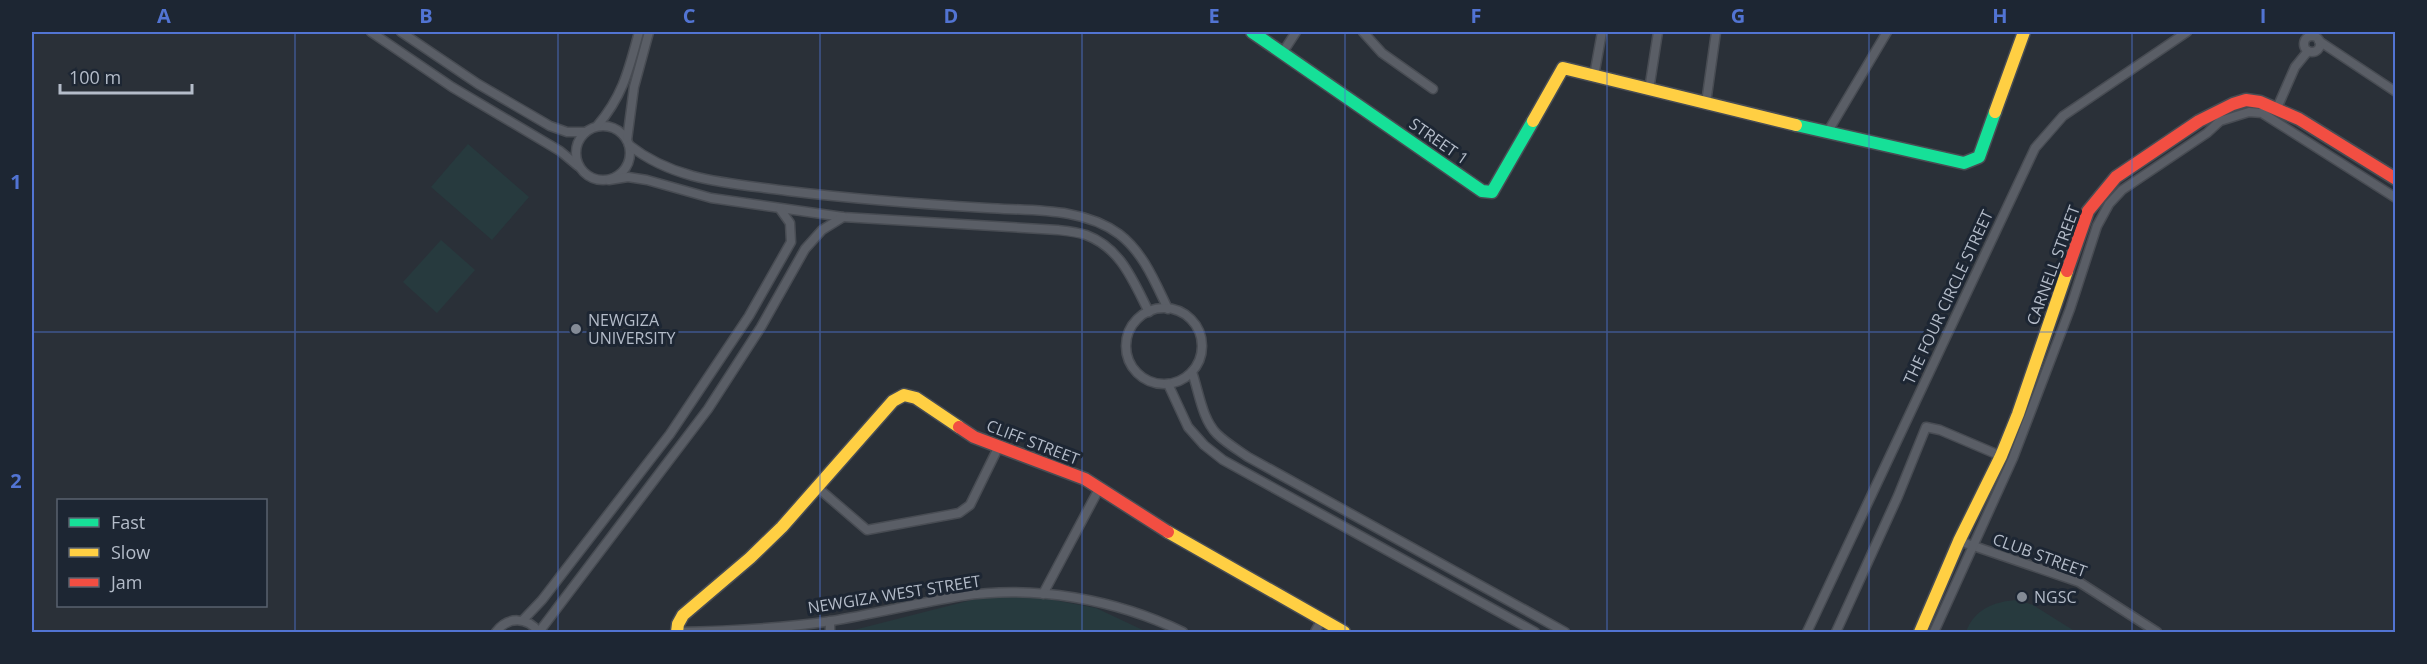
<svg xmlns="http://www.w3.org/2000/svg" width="2427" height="664" font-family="'Open Sans',sans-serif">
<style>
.green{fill:#273a3e}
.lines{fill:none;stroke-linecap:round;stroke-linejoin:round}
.street-casing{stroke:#484c53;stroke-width:11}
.fast-casing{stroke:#484c53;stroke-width:15}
.slow-casing{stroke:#484c53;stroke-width:15}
.jam-casing{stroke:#484c53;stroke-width:15}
.street{stroke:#5a5e66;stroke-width:8}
.fast{stroke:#16e098;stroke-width:12}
.slow{stroke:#ffcf43;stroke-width:12}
.jam{stroke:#f24e42;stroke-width:12}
.grid{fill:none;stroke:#5274d3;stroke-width:1.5;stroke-opacity:0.55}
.poi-dot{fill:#848b96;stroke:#1d2633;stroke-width:2}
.labels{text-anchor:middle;stroke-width:6;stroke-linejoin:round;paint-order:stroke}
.street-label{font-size:16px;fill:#b4bcc9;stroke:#1d2633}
.poi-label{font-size:16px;fill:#b4bcc9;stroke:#1d2633;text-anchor:start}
.neatline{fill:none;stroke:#5274d3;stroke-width:2}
.grid-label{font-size:20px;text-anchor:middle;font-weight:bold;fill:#5274d3}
</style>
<rect width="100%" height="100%" fill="#2a3038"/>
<!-- green -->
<g class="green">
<path d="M468 144 529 197 492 240 431 187Z"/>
<path d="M441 240 475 270 437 313 403 282Z"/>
<path d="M1007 591 1096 608 1147 632H846Z"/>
<path d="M2018 600 2033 605 2076 632H1966C1974 609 1995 601 2018 600Z"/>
</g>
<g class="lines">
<defs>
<g id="street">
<path d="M371 32 452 87 560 151 578 166"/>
<path d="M401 32 478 84 550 126 567 132H585"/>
<path d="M1363 32 1382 53 1433 89"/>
<circle cx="2312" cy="44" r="8"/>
<path d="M2319 41 2396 92"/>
<path d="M1283 52 1296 32"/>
<path d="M1594 76 1602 32"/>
<path d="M1649 90 1658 32"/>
<path d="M1706 103 1716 32"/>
<path d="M2277 108 2295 67 2308 51"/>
<circle cx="603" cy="153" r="27"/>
<path d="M597 126C623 96 629 69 639 32"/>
<path d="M1827 133 1887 32"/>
<path d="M627 140 634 87 649 32"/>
<path d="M629 145C676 182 731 183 788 191 854 199 920 204 987 208 1031 211 1082 207 1119 234 1143 252 1155 282 1168 309"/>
<path d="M609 180 628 177 647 180 711 198 843 217 1058 230C1067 231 1077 232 1086 235 1121 248 1133 281 1149 312"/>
<circle cx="1164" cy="346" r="38"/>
<path d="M1192 372C1199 392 1202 419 1217 434 1226 443 1238 450 1248 457L1565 632"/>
<path d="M1168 384 1188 427 1204 445 1223 460 1535 632"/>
<path d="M818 488 867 530 959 513 970 505 998 448"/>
<path d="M1959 541 2079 582 2157 632"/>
<path d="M1043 594 1100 487"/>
<path d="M523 620 542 600 670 434 749 316 791 242 790 223 780 209"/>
<path d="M496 632C508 616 527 617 539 632"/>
<path d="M539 632 708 409 761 327 805 249 822 230 843 217"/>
<path d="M676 632C728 631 779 629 831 621 874 614 917 603 961 596 1035 585 1115 599 1183 632"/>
<path d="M830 632V621"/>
<path d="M1315 632 1321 621"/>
<path d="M1807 632 2035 148 2063 116 2187 32"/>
<path d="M1836 632 1898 496 1926 427 1940 430 2001 456"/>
<path d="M1934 632 2013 458 2070 309 2097 226 2109 204 2122 190 2207 133 2220 121 2249 112 2262 113 2396 198"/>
</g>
<g id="fast">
<path d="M1252 32 1482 191 1492 192 1533 121"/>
<path d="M1796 125 1964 163 1979 157 1995 112"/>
</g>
<g id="slow">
<path d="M1995 112 2024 32"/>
<path d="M1533 121 1563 68 1796 125"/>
<path d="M1168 532 1344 632"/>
<path d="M677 632 678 624 683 615 750 558 782 527 893 401 904 395 916 398 959 427"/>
<path d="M1920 632 1959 541 2001 456 2018 414 2067 271"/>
</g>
<g id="jam">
<path d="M2067 271 2088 211 2116 177 2199 121 2233 104 2246 100 2260 102 2299 119 2396 179"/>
<path d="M959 427 974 437 1085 479 1168 532"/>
</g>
</defs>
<!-- street casing -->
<use href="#street" class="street-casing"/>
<!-- fast casing -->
<use href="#fast" class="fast-casing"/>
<!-- slow casing -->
<use href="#slow" class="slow-casing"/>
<!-- jam casing -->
<use href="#jam" class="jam-casing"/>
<!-- street -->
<use href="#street" class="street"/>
<!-- fast -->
<use href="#fast" class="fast"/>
<!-- slow -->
<use href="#slow" class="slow"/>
<!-- jam -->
<use href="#jam" class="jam"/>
</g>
<!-- grid -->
<path class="grid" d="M295 32V632M558 32V632M820 32V632M1082 32V632M1345 32V632M1607 32V632M1869 32V632M2132 32V632M32 332H2396"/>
<!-- markers -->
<g class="poi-dot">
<circle cx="576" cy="329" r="6"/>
<circle cx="2022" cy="597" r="6"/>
</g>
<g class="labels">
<!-- street labels -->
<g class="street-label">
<text transform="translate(1439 141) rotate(35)" y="6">STREET 1</text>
<text transform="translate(2053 265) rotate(-70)" y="6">CARNELL STREET</text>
<text transform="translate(1948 297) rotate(-65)" y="6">THE FOUR CIRCLE STREET</text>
<text transform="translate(1033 442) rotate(21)" y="6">CLIFF STREET</text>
<text transform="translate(2040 555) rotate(20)" y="6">CLUB STREET</text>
<text transform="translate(894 594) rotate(-9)" y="6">NEWGIZA WEST STREET</text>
</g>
<!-- poi labels -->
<g class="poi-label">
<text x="588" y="326">NEWGIZA<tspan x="588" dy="18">UNIVERSITY</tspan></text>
<text x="2034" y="603">NGSC</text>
</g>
</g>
<!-- border -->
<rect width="2427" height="664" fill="none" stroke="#1d2633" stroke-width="66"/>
<!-- legend -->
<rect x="57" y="499" width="210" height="108" fill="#1d2633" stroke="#59626f" stroke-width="1.5"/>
<rect x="69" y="518" width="30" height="9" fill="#16e098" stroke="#59626f" stroke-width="1.5"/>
<text x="111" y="529" font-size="18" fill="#b4bcc9">Fast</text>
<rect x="69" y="548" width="30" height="9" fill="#ffcf43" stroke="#59626f" stroke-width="1.5"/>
<text x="111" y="559" font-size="18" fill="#b4bcc9">Slow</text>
<rect x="69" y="578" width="30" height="9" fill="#f24e42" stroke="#59626f" stroke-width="1.5"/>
<text x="111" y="589" font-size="18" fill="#b4bcc9">Jam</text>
<!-- scale -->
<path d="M60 84v9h132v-9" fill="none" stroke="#b4bcc9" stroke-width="3"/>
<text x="69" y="84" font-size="18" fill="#b4bcc9" stroke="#1d2633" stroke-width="4.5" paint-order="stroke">100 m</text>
<rect x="33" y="33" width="2361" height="598" class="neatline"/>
<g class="grid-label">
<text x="164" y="23">A</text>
<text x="426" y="23">B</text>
<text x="689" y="23">C</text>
<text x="951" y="23">D</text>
<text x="1214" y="23">E</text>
<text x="1476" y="23">F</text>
<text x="1738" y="23">G</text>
<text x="2000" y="23">H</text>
<text x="2263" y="23">I</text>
<text x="16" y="189">1</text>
<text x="16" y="488">2</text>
</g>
</svg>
